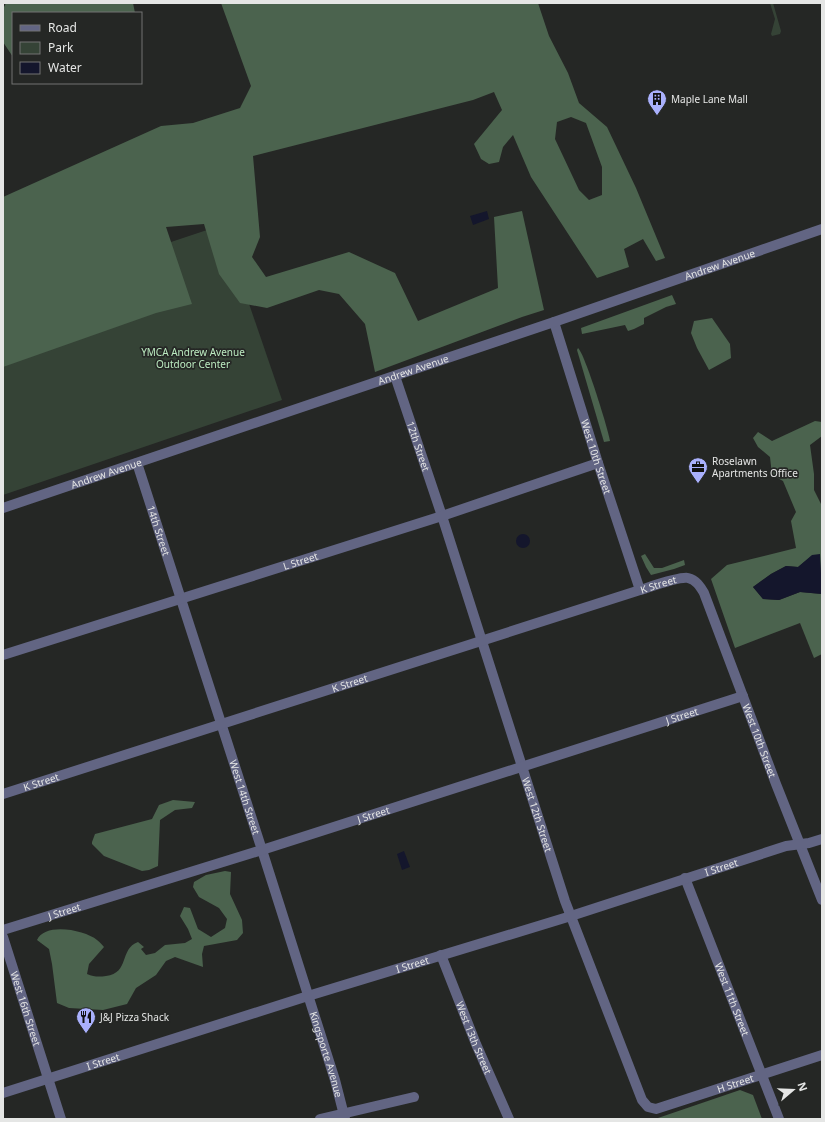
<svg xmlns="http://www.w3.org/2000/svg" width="825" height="1122" font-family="'Noto Sans',sans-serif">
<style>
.green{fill:#354336}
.forest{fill:#4b634e;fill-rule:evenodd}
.water{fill:#14162c}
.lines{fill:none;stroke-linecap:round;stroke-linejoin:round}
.minor{stroke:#626583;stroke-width:10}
.labels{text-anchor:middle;stroke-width:3.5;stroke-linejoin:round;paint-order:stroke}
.poi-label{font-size:10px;fill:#e5e6e5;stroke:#252725;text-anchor:start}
.street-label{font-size:10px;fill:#e5e6e5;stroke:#252725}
.park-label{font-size:10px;fill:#bcebc1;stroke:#252725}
</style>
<rect width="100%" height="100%" fill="#252725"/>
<!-- green -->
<g class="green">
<path d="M770 3H773L781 31 780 34 772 36 771 34 775 19Z"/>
<path d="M222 225 282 400 3 495V354L132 255Z"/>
</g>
<!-- forest -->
<g class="forest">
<path d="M6 3H133L135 13H13V57L3 42V9Z"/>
<path d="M221 3H538L549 36 568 73 579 103 607 127 636 188 665 258 656 261 643 239 624 249 629 267 597 278 531 177 513 135 503 147 499 162 489 164 481 159 474 144 502 110 494 92 473 100 253 156 260 237 252 257 266 277 349 252 395 273 418 321 498 288 494 217 522 211 544 310 522 317 375 372 365 324 339 294 319 290 267 308 240 303 219 274 204 224 166 227 192 304 156 313 3 367V197L161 126 193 123 240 108 251 86ZM571 117 586 123 602 167V195L589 200 579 190 555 139 557 122Z"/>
<path d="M672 295 676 304 666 307 644 318V324L634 329 628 331 625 325 582 334 581 328Z"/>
<path d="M712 318 730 344 731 358 709 370 697 348 691 333 694 321Z"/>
<path d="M578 348C585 354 608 429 610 441L604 442 577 350Z"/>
<path d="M815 421 822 422V436L810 445 814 474V490L822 506V576H821L820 561 813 555 798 567 786 566 771 574 753 587 763 599 779 600 800 592 822 594V654L814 658 800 623 735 648 711 579 727 565 796 548 791 521 796 512 783 481 772 475 770 457 758 447 753 438 758 432 772 441Z"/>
<path d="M645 554 654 568H662L684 560 685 565 674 569 651 575 646 567 641 556Z"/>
<path d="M173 800 195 802 192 808 175 810 160 820 158 866 149 870 142 871 104 856 92 844V842L95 834 152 819 159 805Z"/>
<path d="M225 871 231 872 230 894 242 920 243 933 237 940 204 946 202 954 203 967 175 957 166 961 156 975 136 988 127 1004 103 1010 69 1008 57 1003 52 964 49 949 37 940C45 922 85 930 97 940 100 942 102 945 104 947L89 964 87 974C94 977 99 977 106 976 130 973 119 949 138 942L144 947 141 949 146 955 155 953 165 945 185 943 192 939 188 929 180 916 184 907 190 908 198 929 211 937 225 928 227 919 219 908 199 897 193 887 194 882 206 875Z"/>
<path d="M740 1090 753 1095 762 1119H655Z"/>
</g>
<!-- water -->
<g class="water">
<path d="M487 211 489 219 473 225 470 216Z"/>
<circle cx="523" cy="541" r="7"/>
<path d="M820 554 822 594 800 592 779 600 763 599 753 587 771 574 786 566 798 567 812 555Z"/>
<path d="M404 851 410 867 402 870 397 854Z"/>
</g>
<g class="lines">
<!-- minor -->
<g class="minor">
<path id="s1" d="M554 322 598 463 640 590"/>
<path id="s2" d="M395 376 442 516 565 901 642 1100 648 1107 656 1109 822 1055"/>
<path id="s3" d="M137 463 262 850 335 1080 345 1119"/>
<path id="s4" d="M3 508 554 322 822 229"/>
<path id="s5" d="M3 655 442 516 598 463"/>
<path id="s6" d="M3 794 640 590C650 587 680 576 688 578 696 580 700 586 704 593L776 784 822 900"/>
<path id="s7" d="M685 878 779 1119"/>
<path id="s8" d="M3 930 262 850 743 696"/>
<path id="s9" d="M3 937 61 1119"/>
<path id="s10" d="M441 955 476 1044 509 1119"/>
<path id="s11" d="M3 1093 308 996 571 916 786 846 809 843 822 839"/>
<path d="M320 1119 414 1097"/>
</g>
</g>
<!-- icons -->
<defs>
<symbol id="building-pin" viewBox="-11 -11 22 30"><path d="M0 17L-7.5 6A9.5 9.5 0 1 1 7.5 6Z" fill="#a9b0fc" stroke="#252725"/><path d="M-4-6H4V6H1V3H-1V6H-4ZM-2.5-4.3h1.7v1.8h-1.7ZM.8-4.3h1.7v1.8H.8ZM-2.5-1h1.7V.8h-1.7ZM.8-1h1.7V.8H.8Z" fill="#111"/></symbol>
<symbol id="office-pin" viewBox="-11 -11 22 30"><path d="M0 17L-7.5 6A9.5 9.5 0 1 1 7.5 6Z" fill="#a9b0fc" stroke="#252725"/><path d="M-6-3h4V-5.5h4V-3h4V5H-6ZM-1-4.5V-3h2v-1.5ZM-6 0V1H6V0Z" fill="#111"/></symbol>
<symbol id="restaurant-pin" viewBox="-11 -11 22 30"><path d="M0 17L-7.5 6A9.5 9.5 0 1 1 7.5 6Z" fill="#a9b0fc" stroke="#252725"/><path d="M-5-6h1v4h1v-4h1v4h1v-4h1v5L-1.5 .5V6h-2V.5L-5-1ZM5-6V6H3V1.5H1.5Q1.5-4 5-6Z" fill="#111"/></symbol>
</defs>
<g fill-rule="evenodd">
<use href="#building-pin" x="646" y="88" width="22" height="30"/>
<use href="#office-pin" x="687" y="456" width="22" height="30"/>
<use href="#restaurant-pin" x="75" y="1006" width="22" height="30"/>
</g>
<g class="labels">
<!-- poi labels -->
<g class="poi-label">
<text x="671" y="103">Maple Lane Mall</text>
<text x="712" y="465">Roselawn<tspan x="712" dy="12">Apartments Office</tspan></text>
<text x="100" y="1021">J&amp;J Pizza Shack</text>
</g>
<!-- street labels -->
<g class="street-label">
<text dy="4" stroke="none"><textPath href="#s4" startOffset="757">Andrew Avenue</textPath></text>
<text dy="4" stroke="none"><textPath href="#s4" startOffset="433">Andrew Avenue</textPath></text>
<text dy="4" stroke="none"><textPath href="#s2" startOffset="74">12th Street</textPath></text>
<text dy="4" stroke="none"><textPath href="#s1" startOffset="141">West 10th Street</textPath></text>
<text dy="4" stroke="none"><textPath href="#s4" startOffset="109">Andrew Avenue</textPath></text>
<text dy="4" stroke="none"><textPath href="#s3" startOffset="71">14th Street</textPath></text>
<text dy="4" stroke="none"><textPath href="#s5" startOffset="312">L Street</textPath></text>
<text dy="4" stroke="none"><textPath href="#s6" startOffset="688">K Street</textPath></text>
<text dy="4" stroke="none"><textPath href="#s6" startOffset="364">K Street</textPath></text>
<text dy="4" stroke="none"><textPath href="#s8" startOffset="712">J Street</textPath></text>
<text dy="4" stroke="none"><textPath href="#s6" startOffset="899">West 10th Street</textPath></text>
<text dy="4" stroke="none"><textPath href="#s6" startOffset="40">K Street</textPath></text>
<text dy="4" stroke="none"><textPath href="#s3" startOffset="351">West 14th Street</textPath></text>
<text dy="4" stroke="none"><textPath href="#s8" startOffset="388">J Street</textPath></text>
<text dy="4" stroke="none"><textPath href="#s2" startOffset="461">West 12th Street</textPath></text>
<text dy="4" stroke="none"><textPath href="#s11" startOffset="753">I Street</textPath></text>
<text dy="4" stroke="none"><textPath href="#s8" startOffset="64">J Street</textPath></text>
<text dy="4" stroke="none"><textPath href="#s11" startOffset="429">I Street</textPath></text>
<text dy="4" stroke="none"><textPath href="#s7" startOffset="130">West 11th Street</textPath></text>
<text dy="4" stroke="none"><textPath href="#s9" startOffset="75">West 16th Street</textPath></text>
<text dy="4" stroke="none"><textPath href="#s10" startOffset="89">West 13th Street</textPath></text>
<text dy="4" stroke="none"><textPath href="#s3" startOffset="621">Kingsporte Avenue</textPath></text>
<text dy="4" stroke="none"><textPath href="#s11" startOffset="105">I Street</textPath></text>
<text dy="4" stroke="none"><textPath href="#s2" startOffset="866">H Street</textPath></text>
</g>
<!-- park labels -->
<g class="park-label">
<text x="193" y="356">YMCA Andrew Avenue<tspan x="193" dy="12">Outdoor Center</tspan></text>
</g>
</g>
<!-- border -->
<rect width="825" height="1122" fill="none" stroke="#e5e6e5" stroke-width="8"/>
<!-- legend -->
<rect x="12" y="12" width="130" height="72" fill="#252725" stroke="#727372"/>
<rect x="20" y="25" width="20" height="6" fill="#626583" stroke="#727372"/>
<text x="48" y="32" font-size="12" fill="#e5e6e5">Road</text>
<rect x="20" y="42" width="20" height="12" fill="#354336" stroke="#727372"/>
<text x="48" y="52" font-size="12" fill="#e5e6e5">Park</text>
<rect x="20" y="62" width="20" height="12" fill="#14162c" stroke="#727372"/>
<text x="48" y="72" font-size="12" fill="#e5e6e5">Water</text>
<!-- north arrow -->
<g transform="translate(793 1090) rotate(71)" stroke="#252725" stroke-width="3" paint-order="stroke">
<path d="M0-3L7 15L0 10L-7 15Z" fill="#e5e6e5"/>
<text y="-6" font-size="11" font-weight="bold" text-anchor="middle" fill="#e5e6e5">N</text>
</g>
</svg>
